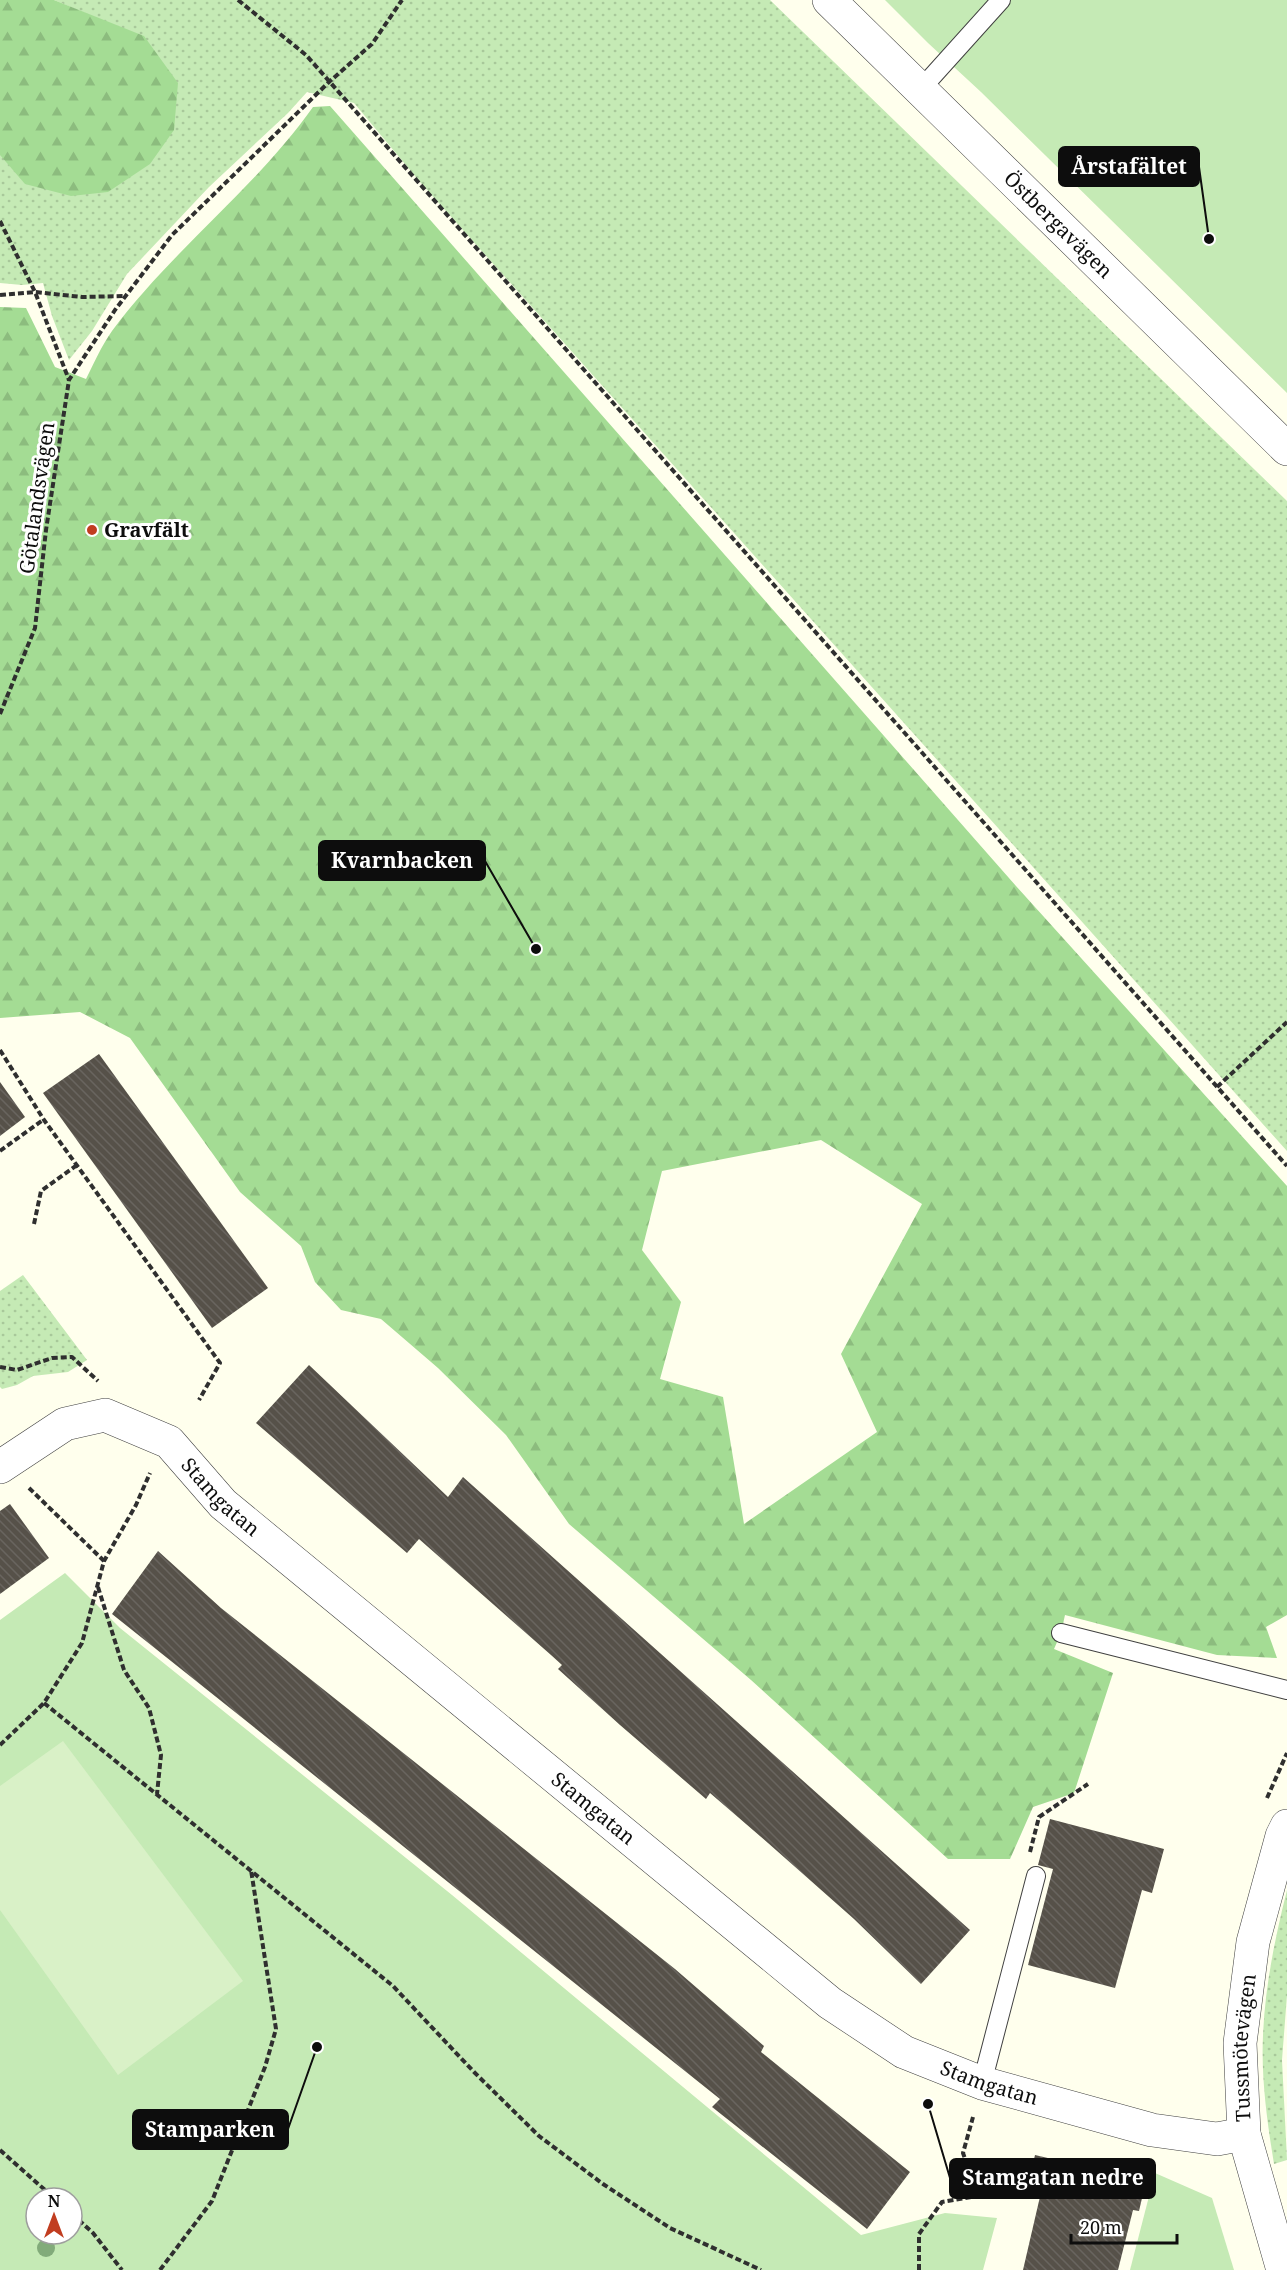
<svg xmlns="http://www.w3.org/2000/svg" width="1287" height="2270" font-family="'Noto Serif',serif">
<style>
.grass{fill:url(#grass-dots)}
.forest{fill:url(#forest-firs);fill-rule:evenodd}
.park{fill:#c5eab5;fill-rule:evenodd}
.pitch{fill:#d9f1c7}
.building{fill:url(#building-back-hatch)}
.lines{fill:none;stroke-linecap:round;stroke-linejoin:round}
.service-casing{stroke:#404040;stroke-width:20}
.minor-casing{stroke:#404040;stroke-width:34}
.tertiary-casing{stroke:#404040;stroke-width:34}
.path{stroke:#2f2f2f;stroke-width:4;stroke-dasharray:6 3;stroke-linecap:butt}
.service{stroke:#fff;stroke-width:18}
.minor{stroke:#fff;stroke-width:33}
.tertiary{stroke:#fff;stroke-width:33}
.tree{fill:#82ab7a}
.poi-dot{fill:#c13d20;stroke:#fff;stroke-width:2}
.labels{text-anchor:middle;stroke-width:6;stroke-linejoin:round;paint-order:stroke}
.street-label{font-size:20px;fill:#0d0d0d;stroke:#fff}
.poi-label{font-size:20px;font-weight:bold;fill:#0d0d0d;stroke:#fff;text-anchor:start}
.leader{fill:none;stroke:#0d0d0d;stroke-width:2}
.callout-dot{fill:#0d0d0d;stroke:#fff;stroke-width:2}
.callout{fill:#0d0d0d;stroke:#0d0d0d;stroke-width:2}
.callout-label{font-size:21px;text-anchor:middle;font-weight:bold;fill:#fff}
</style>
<defs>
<pattern id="grass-dots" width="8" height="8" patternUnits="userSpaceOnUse" patternTransform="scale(1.5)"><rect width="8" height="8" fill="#c5eab5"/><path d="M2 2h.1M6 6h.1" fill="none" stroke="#a8c89a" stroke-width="1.8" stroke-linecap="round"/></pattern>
<pattern id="forest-firs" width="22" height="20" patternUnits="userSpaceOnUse" patternTransform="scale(1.5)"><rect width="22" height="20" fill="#a4dc94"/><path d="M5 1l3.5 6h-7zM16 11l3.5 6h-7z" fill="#8cbc7e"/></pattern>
<pattern id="building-back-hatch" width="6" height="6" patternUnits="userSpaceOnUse" patternTransform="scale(1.5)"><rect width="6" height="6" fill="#565149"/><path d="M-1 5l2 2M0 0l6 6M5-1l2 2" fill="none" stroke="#69655f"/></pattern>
</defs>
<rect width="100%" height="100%" fill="#ffffed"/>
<!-- grass -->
<g class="grass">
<path d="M54 0H770L1287 501V1151L420 182 354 103 307 92 288 113 209 187 127 274 92 331 69 360 52 316 43 283 22 285 0 283V154L97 18Z"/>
<path d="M23 1275 87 1360 68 1372 33 1376 17 1385 2 1389 0 1387V1291Z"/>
<path d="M1287 1890V1995L1282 2060 1287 2160 1274 2164C1267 2121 1261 2078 1263 2035 1265 1986 1275 1938 1287 1890Z"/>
</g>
<!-- forest -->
<g class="forest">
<path d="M0 0H54L144 36 178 83 174 130 150 164 108 192 71 196 25 184 0 155Z"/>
<path d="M330 106 1016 886 1287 1186V1615L1266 1627 1277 1658 1217 1655 1065 1615 1061 1633 1054 1649 1113 1673 1074 1793 1033 1807 1010 1859H948L751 1680 569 1524 506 1435 438 1368 381 1319 341 1310 315 1282 301 1246 240 1192 130 1038 80 1012 0 1018V307L26 308 55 367 86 379C94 363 102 345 112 331 172 250 255 189 313 107ZM821 1140 922 1204 841 1354 877 1432 744 1524 723 1397 660 1379 681 1302 642 1250 662 1171Z"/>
</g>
<!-- park -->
<g class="park">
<path d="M885 0H1287V393L981 92 928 43Z"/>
<path d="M65 1573 120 1628 452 1895 861 2235 945 2213 997 2218 983 2270H0V1620ZM36 2198H72V2234H36Z"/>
<path d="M1155 2173 1212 2198 1234 2270H1130Z"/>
</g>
<!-- pitch -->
<path class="pitch" d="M63 1741 243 1981 118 2075 0 1910V1786Z"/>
<!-- building -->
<g class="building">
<path d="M99 1054 268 1288 212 1328 43 1093Z"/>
<path d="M0 1082 25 1117 0 1136Z"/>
<path d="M309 1365 448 1497 463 1477 970 1930 921 1984 854 1919 768 1843 710 1793 706 1799 620 1725 558 1669 562 1665 551 1655 419 1539 407 1553 256 1423Z"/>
<path d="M10 1504 49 1558 0 1594V1511Z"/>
<path d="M158 1551 221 1608 675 1969 764 2046 761 2052 910 2172 867 2229 712 2107 720 2099 112 1614Z"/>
<path d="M1050 1819 1164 1849 1152 1893 1142 1890 1115 1988 1028 1965 1053 1869 1038 1865Z"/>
<path d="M1035 2155 1146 2181 1139 2211 1133 2210 1118 2270H1023L1045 2175 1031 2172Z"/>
</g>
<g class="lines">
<defs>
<g id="service">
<path d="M920 90 1001 0"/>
<path d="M1061 1633 1287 1690"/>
<path d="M982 2083 1036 1876"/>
</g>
<g id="minor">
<path id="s1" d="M0 1467 65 1424 105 1415 169 1442 223 1504 830 2003 904 2052 982 2083 1152 2130 1217 2139 1244 2134"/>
</g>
<g id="tertiary">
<path id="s2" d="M829 0 1287 449"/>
<path id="s3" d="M1283 2270 1244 2134 1240 2043 1253 1942 1282 1836 1287 1826"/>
</g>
</defs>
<!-- service casing -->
<use href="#service" class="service-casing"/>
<!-- minor casing -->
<use href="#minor" class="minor-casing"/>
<!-- tertiary casing -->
<use href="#tertiary" class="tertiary-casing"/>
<!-- path -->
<g class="path">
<path d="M238 0 306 55 1287 1166"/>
<path d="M0 221 35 292 69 380"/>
<path d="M0 295 35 292 82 297 125 296"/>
<path d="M0 714 35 628 46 530 69 380 115 310 172 235 329 82 372 44 402 0"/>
<path d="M0 1050 44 1120 220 1363 199 1400"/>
<path d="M1217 1087 1287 1022"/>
<path d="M0 1151 43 1120"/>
<path d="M34 1224 41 1191 77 1165"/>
<path d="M0 1367 17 1370 52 1358 72 1357 98 1381"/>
<path d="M29 1488 104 1561"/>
<path d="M98 1587 124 1670 149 1708 161 1755 157 1794"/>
<path d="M44 1703 393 1986 474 2072 539 2136 603 2184 670 2228 761 2270"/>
<path d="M0 1745 44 1703 82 1643 104 1561 136 1505 150 1473"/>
<path d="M1267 1798 1287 1753"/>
<path d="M1030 1852 1039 1817 1088 1784"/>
<path d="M0 2150 54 2198"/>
<path d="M72 2214 93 2233 122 2270"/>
<path d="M160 2270 212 2201 265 2067 276 2029 251 1870"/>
<path d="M919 2270V2234L942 2202 978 2196 963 2153 973 2117"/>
</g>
<!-- service -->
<use href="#service" class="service"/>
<!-- minor -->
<use href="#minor" class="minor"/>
<!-- tertiary -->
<use href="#tertiary" class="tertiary"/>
</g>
<!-- trees -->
<circle class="tree" cx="46" cy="2248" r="9"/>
<!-- markers -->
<circle class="poi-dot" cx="92" cy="530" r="6"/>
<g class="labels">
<!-- street labels -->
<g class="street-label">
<text dy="7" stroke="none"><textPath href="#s2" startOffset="321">Östbergavägen</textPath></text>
<text transform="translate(37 498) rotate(-82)" y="7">Götalandsvägen</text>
<text dy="7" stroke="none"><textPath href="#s1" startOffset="264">Stamgatan</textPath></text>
<text dy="7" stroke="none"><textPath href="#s1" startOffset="750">Stamgatan</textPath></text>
<text dy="7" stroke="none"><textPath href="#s3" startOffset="228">Tussmötevägen</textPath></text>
<text dy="7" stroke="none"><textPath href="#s1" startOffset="1236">Stamgatan</textPath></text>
</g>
<!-- poi labels -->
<g class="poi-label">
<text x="104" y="537">Gravfält</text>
</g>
</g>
<!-- callouts -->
<path class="leader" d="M1209 239L1199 167M536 949L485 861M317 2047L288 2129M928 2104L950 2178"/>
<g class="callout-dot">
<circle cx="1209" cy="239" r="6"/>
<circle cx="536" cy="949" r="6"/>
<circle cx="317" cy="2047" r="6"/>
<circle cx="928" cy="2104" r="6"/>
</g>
<g class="callout">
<rect x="1059" y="147" width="140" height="39" rx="6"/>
<rect x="319" y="841" width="166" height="39" rx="6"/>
<rect x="133" y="2110" width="155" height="39" rx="6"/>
<rect x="950" y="2159" width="205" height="39" rx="6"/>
</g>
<g class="callout-label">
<text x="1129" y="174">Årstafältet</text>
<text x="402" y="868">Kvarnbacken</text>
<text x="210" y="2137">Stamparken</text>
<text x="1053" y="2185">Stamgatan nedre</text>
</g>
<!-- north arrow -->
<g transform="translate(54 2216)"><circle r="28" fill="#ffffff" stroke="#9e9e9e" stroke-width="1.5"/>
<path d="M0-4.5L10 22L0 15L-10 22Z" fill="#c13d20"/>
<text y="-9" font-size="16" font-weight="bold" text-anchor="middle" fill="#0d0d0d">N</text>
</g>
<!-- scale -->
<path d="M1071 2234v9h106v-9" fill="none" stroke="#0d0d0d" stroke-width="3"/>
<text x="1080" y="2234" font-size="18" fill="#0d0d0d" stroke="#ffffff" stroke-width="4.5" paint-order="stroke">20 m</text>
</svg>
